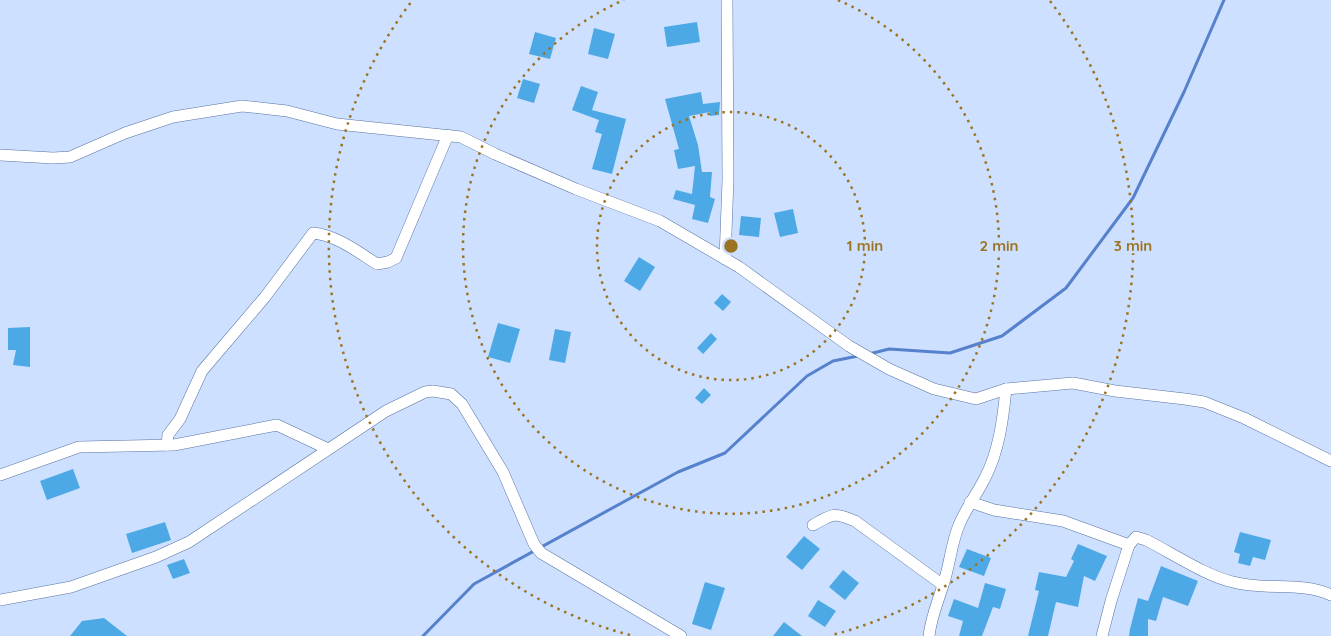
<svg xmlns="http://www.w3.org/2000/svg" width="1331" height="636" font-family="Quicksand,sans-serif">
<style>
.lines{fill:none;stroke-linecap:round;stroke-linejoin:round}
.stream{stroke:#5681cc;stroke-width:3}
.building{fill:#4da9e6}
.minor-casing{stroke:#5873a1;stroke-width:12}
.minor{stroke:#fff;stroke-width:11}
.ring{fill:none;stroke:#9c7321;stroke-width:2.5;stroke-dasharray:2.5 5}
.centre{fill:#9c7321;stroke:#cde0ff;stroke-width:2.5}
.ring-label{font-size:15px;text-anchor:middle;font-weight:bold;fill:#9c7321;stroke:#cde0ff;stroke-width:4.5;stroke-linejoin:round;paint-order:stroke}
</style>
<rect width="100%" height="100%" fill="#cde0ff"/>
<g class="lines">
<!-- stream -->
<g class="stream">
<path d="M869 354 889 349 950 353 1002 336 1066 288 1133 198 1184 92 1224 0"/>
<path d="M423 636 474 584 678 472 725 453 807 376 833 361 858 356"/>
</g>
</g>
<!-- building -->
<g class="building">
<path d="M697 22 700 42 667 47 664 27Z"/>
<path d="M594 28 615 34 608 59 588 54Z"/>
<path d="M535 32 556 38 550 59 529 54Z"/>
<path d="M523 79 540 84 534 103 517 98Z"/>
<path d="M581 86 598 92 592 110 626 119 612 174 592 169 602 134 595 132 599 120 572 110Z"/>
<path d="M701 92 703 104 720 102 719 115 710 116V112L689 116 698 145 702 172H712L710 197 715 199 708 223 692 219 695 205 673 199 676 190 692 194 695 166 678 169 674 150 679 149 665 99Z"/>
<path d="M793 209 798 233 780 237 774 213Z"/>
<path d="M741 216 761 218 759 237 739 235Z"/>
<path d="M639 257 655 267 640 291 624 281Z"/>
<path d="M722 294 731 302 723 311 714 303Z"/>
<path d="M498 323 520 329 510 363 488 357Z"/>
<path d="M30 327V367L13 365 16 350H8V328Z"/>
<path d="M555 329 571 332 565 363 549 360Z"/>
<path d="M711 333 717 339 703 354 697 348Z"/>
<path d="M704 388 711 395 702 404 695 398Z"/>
<path d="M73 469 80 488 47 500 40 481Z"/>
<path d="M165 522 171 540 132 553 126 534Z"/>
<path d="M1240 532 1271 540 1265 560 1253 557 1250 566 1238 563 1240 554 1234 552Z"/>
<path d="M804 536 820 549 802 570 786 557Z"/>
<path d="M1078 544 1107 556 1095 581 1084 576 1078 607 1056 602 1048 636H1028L1039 591 1035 590 1039 572 1066 577 1074 561 1071 559Z"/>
<path d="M967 549 991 558 984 576 959 567Z"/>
<path d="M184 559 190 573 173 579 167 565Z"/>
<path d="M1161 566 1198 581 1188 606 1163 597 1156 621 1148 619V636H1129L1130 629 1138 598 1148 601Z"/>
<path d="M843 570 859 583 845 600 829 587Z"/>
<path d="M705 582 725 588 711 630 692 624Z"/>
<path d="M985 583 1006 589 1000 609 993 607 982 636H959L963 621 948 616 954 599 978 608Z"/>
<path d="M818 600 836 611 825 627 808 616Z"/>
<path d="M104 618 127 636H70L82 621Z"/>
<path d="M784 622 802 636H773Z"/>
</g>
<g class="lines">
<defs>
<g id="minor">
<path d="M0 155 53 158 70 157 125 133 173 117 242 106 287 111 337 124 461 137 495 154 576 189 660 221 739 267 849 346 889 369 934 389 976 399 1006 389 1073 383 1115 391 1185 399 1204 402 1244 418 1331 461"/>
<path d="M725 259 728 180 727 0"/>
<path d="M167 445 168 435 180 419 202 371 265 297 313 233C336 235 358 252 377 264L388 262 396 258 448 135"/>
<path d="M0 475 79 447 174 445 277 425 328 449"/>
<path d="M970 502 994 510 1063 521 1129 545"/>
<path d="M813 525C833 514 833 512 855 521L943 585"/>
<path d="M0 600 71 587 156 557 189 542 386 411 425 392 433 391 451 394 462 404 503 472 534 544 541 553 681 636"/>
<path d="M929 636C931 617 938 602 943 585 950 565 951 544 959 525 966 508 977 494 985 478 999 451 1003 419 1006 389"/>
<path d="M1102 636 1111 601 1129 545 1136 537 1146 540C1172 553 1206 576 1233 582 1264 591 1302 581 1331 595"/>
</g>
</defs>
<!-- minor casing -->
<use href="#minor" class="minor-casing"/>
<!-- minor -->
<use href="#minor" class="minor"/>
</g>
<!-- distance rings -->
<g class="ring">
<circle cx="731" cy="246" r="134"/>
<path d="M838 0A268 268 0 1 1 624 0"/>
<path d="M630 635A402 402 0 0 1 412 1M1050 1A402 402 0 0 1 832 635"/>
</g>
<circle cx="731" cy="246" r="8" class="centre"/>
<g class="ring-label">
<text x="865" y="251">1 min</text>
<text x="999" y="251">2 min</text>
<text x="1133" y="251">3 min</text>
</g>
</svg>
